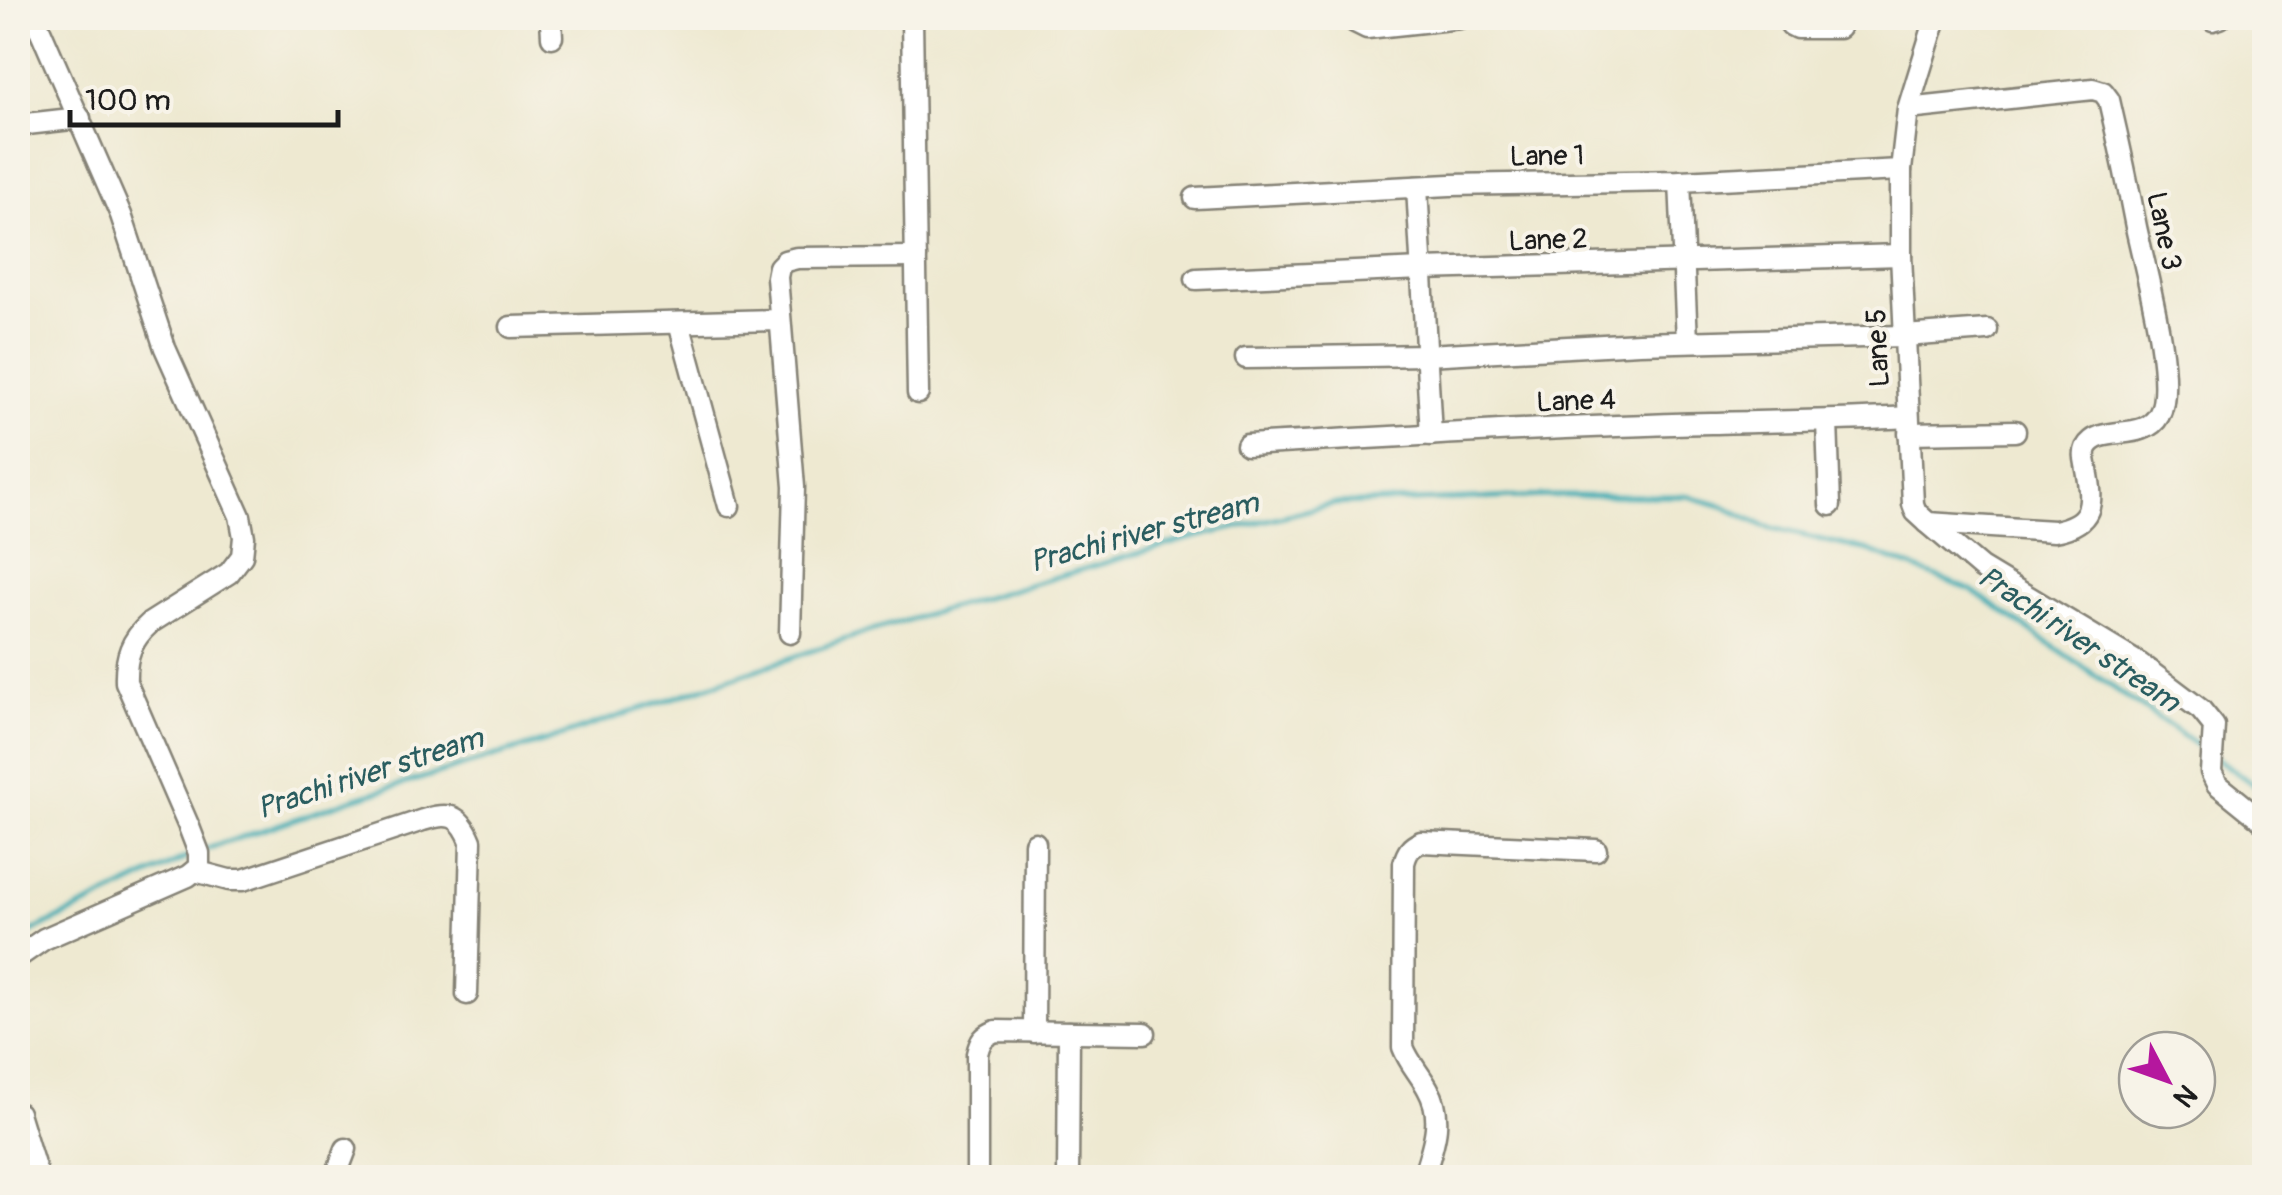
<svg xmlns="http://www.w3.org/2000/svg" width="2282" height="1195" font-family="Pangolin,sans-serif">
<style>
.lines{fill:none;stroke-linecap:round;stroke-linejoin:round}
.stream{stroke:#3aacb4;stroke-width:5}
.minor-casing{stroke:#858276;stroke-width:25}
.minor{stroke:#fff;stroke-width:20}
.labels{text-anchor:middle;stroke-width:8;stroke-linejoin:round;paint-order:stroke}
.street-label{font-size:28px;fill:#1c1c1c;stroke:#f7f3e8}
.water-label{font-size:30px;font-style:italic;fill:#2a5d60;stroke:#f7f3e8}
</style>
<rect width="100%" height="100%" fill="#f7f3e8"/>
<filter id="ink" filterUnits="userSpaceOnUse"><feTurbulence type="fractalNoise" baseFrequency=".01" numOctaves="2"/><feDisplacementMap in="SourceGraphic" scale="20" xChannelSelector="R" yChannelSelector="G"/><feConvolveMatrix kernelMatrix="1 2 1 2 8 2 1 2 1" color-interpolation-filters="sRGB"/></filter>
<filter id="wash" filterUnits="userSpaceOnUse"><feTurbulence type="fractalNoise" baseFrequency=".0048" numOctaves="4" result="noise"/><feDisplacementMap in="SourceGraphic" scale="40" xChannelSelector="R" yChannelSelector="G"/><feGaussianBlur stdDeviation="2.25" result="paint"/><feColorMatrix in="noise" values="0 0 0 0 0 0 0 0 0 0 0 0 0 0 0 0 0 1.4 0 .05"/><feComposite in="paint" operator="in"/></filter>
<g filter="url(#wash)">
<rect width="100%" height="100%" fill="#eee9d1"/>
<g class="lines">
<!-- stream -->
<g class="stream">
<path d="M2218 759 2264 792"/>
<path d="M204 850 353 799 546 741 873 630 1184 540 1333 504 1549 496H1688L1723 506 1764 526 1869 551 1971 590 2204 750"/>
<path d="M18 941 33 931 194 854"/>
</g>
</g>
</g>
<g filter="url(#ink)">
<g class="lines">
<defs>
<g id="minor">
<path d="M551 18 552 37"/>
<path d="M912 18 918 393"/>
<path d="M1352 18 1355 22 1367 28 1460 18"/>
<path d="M1787 18 1791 25 1797 28H1839"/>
<path d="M2213 20 2220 18"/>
<path d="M1908 109 2093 89 2103 92 2109 100C2119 143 2128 185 2136 227 2144 265 2177 383 2159 415 2144 443 2099 423 2086 448 2083 455 2086 462 2087 470 2094 504 2093 524 2054 531L1928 523 1916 512 1913 504 1901 255V170L1908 109 1936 18"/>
<path d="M18 125 80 118"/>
<path d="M1680 181 1687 341"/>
<path d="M1417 187 1431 435"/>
<path d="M1195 198 1450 185 1680 181 1901 170"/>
<path d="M1196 279 1422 269 1901 255"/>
<path d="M679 323 729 506"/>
<path d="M511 327 779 320"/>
<path d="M1246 358 1427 355 1639 343 1904 336 1987 330"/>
<path d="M1827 422 1830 505"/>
<path d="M1909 433 2015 431"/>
<path d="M1247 445C1401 436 1556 427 1711 423 1777 421 1842 421 1908 417"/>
<path d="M1928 523 1981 568 2140 664 2201 710 2214 726 2211 772 2217 784 2264 822"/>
<path d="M790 633 794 487 777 277 779 267 785 261 797 258 916 257"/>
<path d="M195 871 229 880H243L423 820C449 812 460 814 471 841L467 994"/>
<path d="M18 957 44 939 188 876 199 867V853L189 827 126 682C125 657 131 640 150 623L229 573 242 556 244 537 240 516 165 348 121 215 35 18"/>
<path d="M1034 1032 1035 843"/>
<path d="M18 1113 38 1178"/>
<path d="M335 1178 346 1149"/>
<path d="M977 1178V1054C980 1041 983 1036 996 1031L1145 1033"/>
<path d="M1068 1178 1069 1032"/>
<path d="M1423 1178C1432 1148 1445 1119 1428 1089 1420 1074 1409 1063 1403 1047L1404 863C1407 852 1410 847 1421 842L1596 850"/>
</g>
</defs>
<!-- minor casing -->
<use href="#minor" class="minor-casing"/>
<!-- minor -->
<use href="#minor" class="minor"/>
</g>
</g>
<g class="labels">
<!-- street labels -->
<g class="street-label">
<text transform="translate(1547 155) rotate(-1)" y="10">Lane 1</text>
<text transform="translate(2165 231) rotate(78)" y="10">Lane 3</text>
<text transform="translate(1548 239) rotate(-2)" y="10">Lane 2</text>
<text transform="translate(1877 348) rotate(-93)" y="10">Lane 5</text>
<text transform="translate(1576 400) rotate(-2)" y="10">Lane 4</text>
</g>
<!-- water labels -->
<g class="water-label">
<text transform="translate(1144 532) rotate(-15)" y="10">Prachi river stream</text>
<text transform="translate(2079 639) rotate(34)" y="10">Prachi river stream</text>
<text transform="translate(370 773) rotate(-18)" y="10">Prachi river stream</text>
</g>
</g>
<!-- margin -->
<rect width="2282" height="1195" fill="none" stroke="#f7f3e8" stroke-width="60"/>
<!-- north arrow -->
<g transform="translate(2167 1080) rotate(131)"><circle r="48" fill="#f7f3e8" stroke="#9f9d96" stroke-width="2.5"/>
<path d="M0-8L18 38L0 25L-18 38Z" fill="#b5179e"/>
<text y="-15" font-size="28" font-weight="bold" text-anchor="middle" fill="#1c1c1c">N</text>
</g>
<!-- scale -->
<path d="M70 110v15h268v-15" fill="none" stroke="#1c1c1c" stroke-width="5"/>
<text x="85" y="110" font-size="30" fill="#1c1c1c" stroke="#f7f3e8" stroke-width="8" paint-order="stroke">100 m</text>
</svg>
